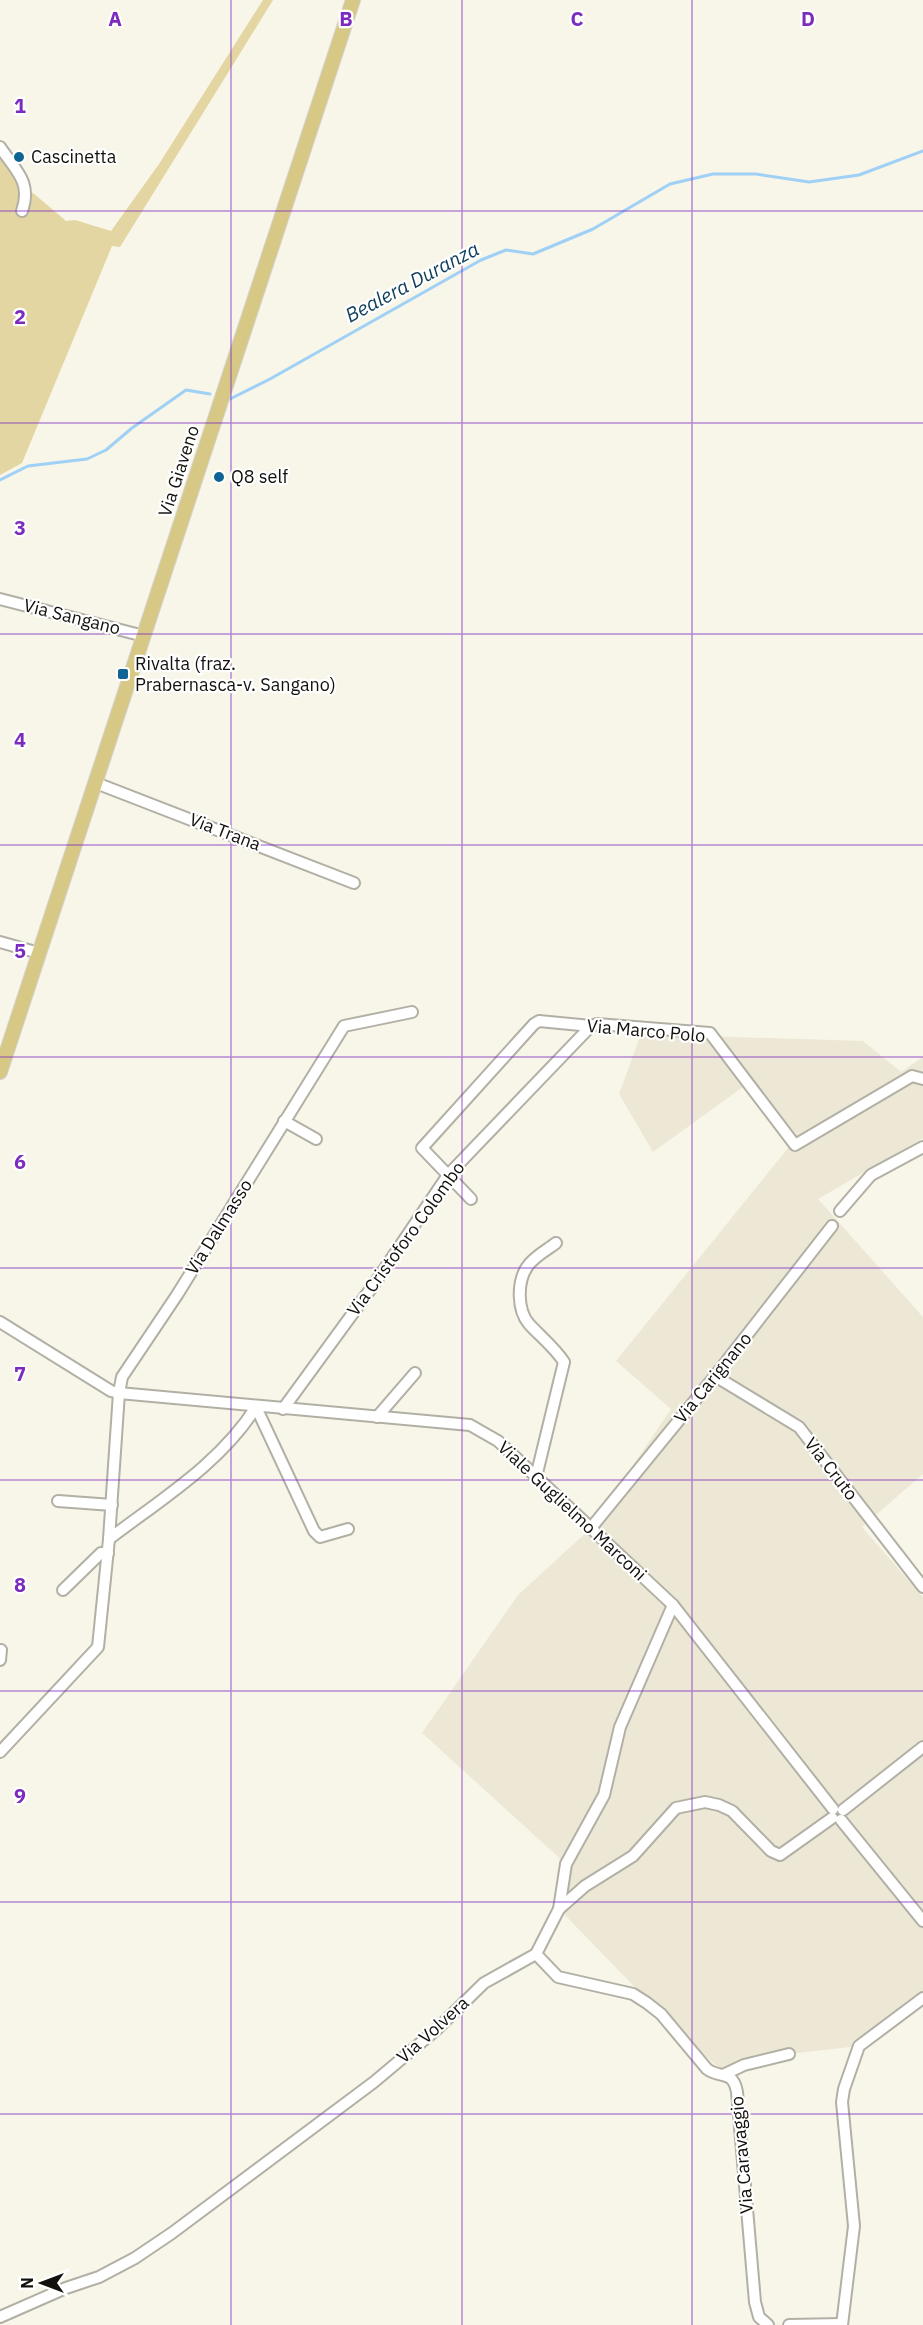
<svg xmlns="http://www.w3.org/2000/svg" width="923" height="2325" font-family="'IBM Plex Sans',sans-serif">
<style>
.built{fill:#ede8d6}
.green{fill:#e4d6a2}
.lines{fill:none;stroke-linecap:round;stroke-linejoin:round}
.stream{stroke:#9fd0f5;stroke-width:3}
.minor-casing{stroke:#b2b0a5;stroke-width:14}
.major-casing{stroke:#d4d4d3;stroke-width:16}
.minor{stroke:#fff;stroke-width:10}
.major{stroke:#d7c886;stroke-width:14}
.grid{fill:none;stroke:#7b2cbf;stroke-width:1.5;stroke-opacity:0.55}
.poi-dot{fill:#106395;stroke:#fff;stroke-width:2}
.labels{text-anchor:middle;stroke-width:4.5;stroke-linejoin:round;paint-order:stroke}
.poi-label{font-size:18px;fill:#12110d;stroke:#fff;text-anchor:start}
.street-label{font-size:18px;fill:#12110d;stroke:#fff}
.water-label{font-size:20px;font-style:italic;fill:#0e3e5c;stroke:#fff}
.grid-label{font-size:20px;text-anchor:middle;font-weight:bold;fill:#7b2cbf;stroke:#fff;stroke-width:4.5;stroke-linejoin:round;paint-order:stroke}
</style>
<rect width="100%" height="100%" fill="#f8f5e9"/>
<!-- built -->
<path class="built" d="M641 1034 863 1041 901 1072 923 1057V1138L818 1199 923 1317V1474L862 1527 923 1597V1998L859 2046 789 2054 725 2074 661 2014 559 1909 566 1864 422 1733 518 1595 591 1528 671 1409 616 1361 792 1143 743 1087 653 1152 619 1094Z"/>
<!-- green -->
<path class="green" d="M263 0H273L120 247 112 246 22 463 0 475V152L24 189 33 193 66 221 75 220 111 231 159 164Z"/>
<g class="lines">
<!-- stream -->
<g class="stream">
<path d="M230 399 270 379 481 260 506 250 533 254 593 229 670 184 713 174H756L809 182 859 175 923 151"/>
<path d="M0 480 28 466 87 459 106 450 132 428 186 390 210 394"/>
</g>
<defs>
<g id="minor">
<path d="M0 147C16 171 32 182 22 211"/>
<path d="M0 599 144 636"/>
<path d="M96 783 354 883"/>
<path d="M0 942 39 953"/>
<path d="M284 1121 316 1139"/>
<path d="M471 1199 422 1148 534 1024 539 1021 591 1026 597 1024 710 1033 795 1145 912 1076 923 1079"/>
<path d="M840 1211 871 1175 923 1147"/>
<path d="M0 1322 111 1391 119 1393 470 1425 498 1441 673 1605 833 1809"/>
<path d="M715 1376 799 1427 923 1587"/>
<path d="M256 1407 314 1531 320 1537 348 1529"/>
<path d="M283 1409 375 1283 448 1175 591 1026"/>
<path d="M377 1417 415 1373"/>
<path d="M536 1477 564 1362C555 1348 540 1336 529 1324 517 1310 517 1282 527 1267 533 1257 547 1250 556 1243"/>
<path d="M58 1501 112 1505"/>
<path d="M591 1528 715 1376 832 1226"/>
<path d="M109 1539 119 1393 122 1377 177 1295 344 1026 412 1012"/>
<path d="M63 1590 101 1553H108"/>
<path d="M0 1660 1 1650"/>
<path d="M0 1752 98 1647 109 1539C160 1500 221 1463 256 1407"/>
<path d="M843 1810 923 1747"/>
<path d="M841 1820 923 1921"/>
<path d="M559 1909 566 1864 604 1795 620 1727 673 1605"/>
<path d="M536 1954 558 1977 633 1994 647 2003 661 2014 707 2069C720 2079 733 2069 737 2092L755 2302 759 2317 768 2325"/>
<path d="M725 2074 744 2065 789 2054"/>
<path d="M0 2317 66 2288 99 2277 135 2258 172 2233 374 2082 436 2030 484 1983 536 1954 559 1909 585 1886 633 1856 676 1808 705 1802 719 1805 732 1811 771 1851 780 1855 832 1818"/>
<path d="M789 2325 842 2324"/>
<path d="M842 2325 854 2226 842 2102 844 2089 859 2046 923 1998"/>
</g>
<path id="major" d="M0 1072 353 0"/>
</defs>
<!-- minor casing -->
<use href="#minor" class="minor-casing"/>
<!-- major casing -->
<use href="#major" class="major-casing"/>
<!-- minor -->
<use href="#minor" class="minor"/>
<!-- major -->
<use href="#major" class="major"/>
</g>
<!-- grid -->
<path class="grid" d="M231 0V2325M462 0V2325M692 0V2325M0 211H923M0 423H923M0 634H923M0 845H923M0 1057H923M0 1268H923M0 1480H923M0 1691H923M0 1902H923M0 2114H923"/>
<!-- markers -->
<g class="poi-dot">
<circle cx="19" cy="157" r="6"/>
<circle cx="219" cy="477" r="6"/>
<rect x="117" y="668" width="12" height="12" rx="3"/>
</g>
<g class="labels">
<!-- poi labels -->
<g class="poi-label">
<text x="31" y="163">Cascinetta</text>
<text x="231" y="483">Q8 self</text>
<text x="135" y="670">Rivalta (fraz.<tspan x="135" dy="21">Prabernasca-v. Sangano)</tspan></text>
</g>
<!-- street labels -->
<g class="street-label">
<text transform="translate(179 471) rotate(-72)" y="6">Via Giaveno</text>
<text transform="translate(72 617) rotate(14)" y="6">Via Sangano</text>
<text transform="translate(225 832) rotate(21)" y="6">Via Trana</text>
<text transform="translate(646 1031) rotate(5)" y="6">Via Marco Polo</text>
<text transform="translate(219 1227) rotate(-58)" y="6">Via Dalmasso</text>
<text transform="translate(406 1239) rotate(-54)" y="6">Via Cristoforo Colombo</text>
<text transform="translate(713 1378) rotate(-51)" y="6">Via Carignano</text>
<text transform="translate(831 1469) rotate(52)" y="6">Via Cruto</text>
<text transform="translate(572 1511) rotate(43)" y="6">Viale Guglielmo Marconi</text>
<text transform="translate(433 2030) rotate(-42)" y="6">Via Volvera</text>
<text transform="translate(742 2155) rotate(-95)" y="6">Via Caravaggio</text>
</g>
<!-- water labels -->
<g class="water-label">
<text transform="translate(412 282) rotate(-28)" y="7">Bealera Duranza</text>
</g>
</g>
<g class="grid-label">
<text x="115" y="26">A</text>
<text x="346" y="26">B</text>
<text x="577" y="26">C</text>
<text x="808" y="26">D</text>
<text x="20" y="113">1</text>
<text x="20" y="324">2</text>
<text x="20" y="535">3</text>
<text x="20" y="747">4</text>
<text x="20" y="958">5</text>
<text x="20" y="1169">6</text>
<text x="20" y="1381">7</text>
<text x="20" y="1592">8</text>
<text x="20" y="1803">9</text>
</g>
<!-- north arrow -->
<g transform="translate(42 2283) rotate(270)" stroke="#ffffff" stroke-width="4.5" paint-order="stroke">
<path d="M0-4.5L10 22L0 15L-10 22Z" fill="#12110d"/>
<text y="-9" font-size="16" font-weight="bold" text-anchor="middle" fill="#12110d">N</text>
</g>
</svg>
